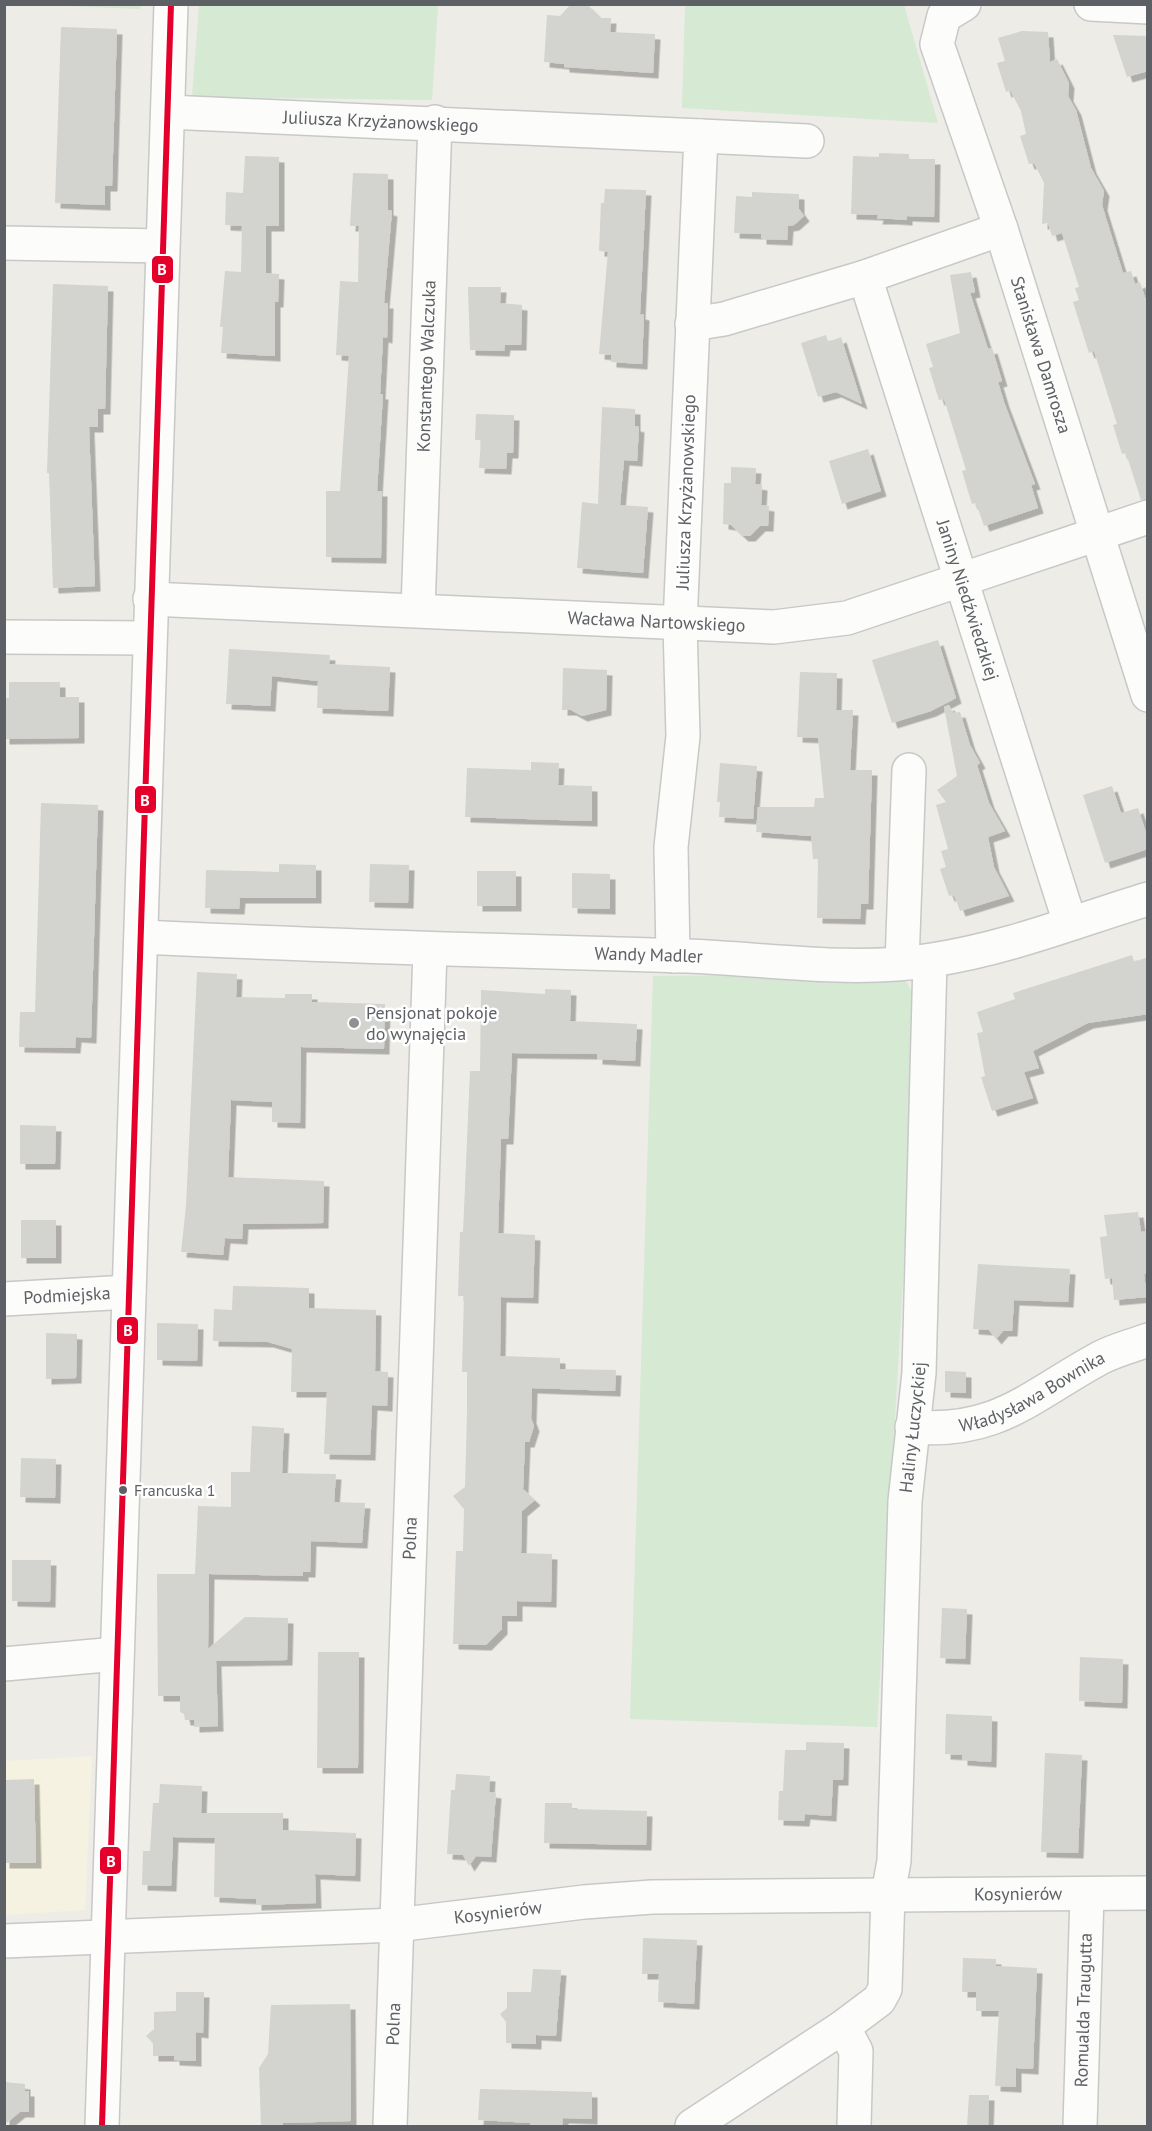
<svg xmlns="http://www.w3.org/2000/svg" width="1152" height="2131" font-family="'PT Sans',sans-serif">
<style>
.commercial{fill:#f6f2e1}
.green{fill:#d5e9d3}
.building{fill:#d3d3d0;filter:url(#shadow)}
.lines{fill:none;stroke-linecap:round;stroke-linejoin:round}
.minor-casing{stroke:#c8c8c8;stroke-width:36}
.minor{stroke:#fcfcfb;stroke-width:33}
.bus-1-casing{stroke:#fff;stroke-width:10}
.bus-1{stroke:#e4002b;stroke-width:6}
.poi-dot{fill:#8f9192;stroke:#fff;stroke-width:2}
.bus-dot{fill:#5d6065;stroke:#fff;stroke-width:2}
.labels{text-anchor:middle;stroke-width:5;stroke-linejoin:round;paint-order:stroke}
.bus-label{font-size:16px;fill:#5d6065;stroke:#fff;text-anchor:start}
.street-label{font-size:18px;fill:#5d6065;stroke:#fff}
.poi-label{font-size:18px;fill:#5d6065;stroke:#fff;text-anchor:start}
.line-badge{stroke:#fff;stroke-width:2}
.badge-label{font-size:16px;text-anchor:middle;font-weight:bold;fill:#fff}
</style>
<defs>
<filter id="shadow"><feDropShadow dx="5.5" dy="5.5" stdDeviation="0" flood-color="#0004"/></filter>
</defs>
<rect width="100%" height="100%" fill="#edece7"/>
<!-- commercial -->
<path class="commercial" d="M92 1756 85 1910 5 1915V1761Z"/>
<!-- green -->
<g class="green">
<path d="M19 4H141V5L140 9Z"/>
<path d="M199 5H438L432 100 192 97Z"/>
<path d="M685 5H904L938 123 682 108Z"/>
<path d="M902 974 919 1005 877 1727 630 1719 653 976Z"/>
</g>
<!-- building -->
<g class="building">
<path d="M571 4H587L601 18H611L610 32 655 34 653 73 564 67V64L544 62 547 15 560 16Z"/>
<path d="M61 27 117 29 112 186H105V205L55 203Z"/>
<path d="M1022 31 1048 32 1050 62 1057 59 1069 83 1068 96 1076 110 1091 168 1104 191 1102 205 1123 273 1131 271 1135 284 1140 282 1148 306V499L1141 500 1126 453 1122 454 1113 425 1117 424 1094 351 1089 353 1073 302 1079 300 1075 288 1079 287 1062 233 1052 236 1048 223 1042 224 1044 183 1034 163 1029 164 1020 136 1026 134 1021 111 1010 90 1006 92 997 63 1005 61 998 38Z"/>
<path d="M1113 35 1148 36V71L1127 77Z"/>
<path d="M879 153 909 154V159H935L934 217 907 216V220L892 219H877L878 215 851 214 853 156 879 157Z"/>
<path d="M245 156 279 157V226H266V273L279 274 278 302H275V356L221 353 223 327H220L225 271 241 272 242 226 225 225 226 192 243 193Z"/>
<path d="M353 173 388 174V210L392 211 384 303H388L387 338 383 337 380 394H383L377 491H382L381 558 326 557V491H340L349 356 336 355 340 281 358 282 359 226H350Z"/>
<path d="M605 189 646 190 640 314 644 315 642 364 611 362V355L599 354 608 252 599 251 601 203H604Z"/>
<path d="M752 192 799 194V209L804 216 794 225 788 226 787 240 761 239V234L734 233 736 196 752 197Z"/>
<path d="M971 272 975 292 970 293 988 349 992 348 1002 381 998 382 1004 402 1035 484 1031 485 1038 508 984 526 976 503 972 504 967 488 962 471 966 470 944 399 939 400 929 368 933 367 926 344 960 333 950 275Z"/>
<path d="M53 284 108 286 105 409H98V427H89L95 586 53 588 49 473H47Z"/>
<path d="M468 287H501L500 303 522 305 521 345H505L504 351 470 350Z"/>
<path d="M826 335 828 342 841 337 862 404 836 392 818 397 801 343Z"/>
<path d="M602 407 635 409V426L639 427 637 461 624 460 620 505 648 507 643 573 577 568 582 502 598 504Z"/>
<path d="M476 414 514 415 513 453H507L506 469 479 468 481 440H475Z"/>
<path d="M868 449 881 491 842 504 829 461Z"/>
<path d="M731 467 756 468 755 484 762 485 761 505 769 506 768 526H760L750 536H743L731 525 723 524 724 483H731Z"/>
<path d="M938 640 956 698 931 711 892 723 872 660Z"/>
<path d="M229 649 330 655 329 664 390 667 388 711 317 708 318 681 272 676 270 706 226 704Z"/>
<path d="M563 668 607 670 606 710 582 716 571 710H562Z"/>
<path d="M800 672 837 673 836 710H853L850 770H872L868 904H861L860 919 817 918 818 859H813L811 836 756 832 758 807H814L815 798H824L818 738 797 737Z"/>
<path d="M9 682H60V697H79V738L4 739V698H9Z"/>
<path d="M949 705 953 713 960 712 970 745 980 763 977 765 989 803 1005 831 988 837 994 867 1009 896 960 911 954 895 949 896 940 869 946 867 941 851 948 849 936 805 946 802 937 790 957 776 944 707Z"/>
<path d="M531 762 559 763 558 785 592 786V821L465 817 467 768 531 770Z"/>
<path d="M720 763 757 766 753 819 719 817 720 802H717Z"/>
<path d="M1112 786 1121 813 1138 808 1148 839V849L1105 863 1083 795Z"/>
<path d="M41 803 98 805 91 1038 76 1037 75 1048 19 1047 20 1012H35Z"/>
<path d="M279 864 316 865V898H240L239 909 205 908 206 870 279 872Z"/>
<path d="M370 864 409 865 408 903 369 902Z"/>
<rect x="477" y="871" width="39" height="35"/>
<path d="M572 873 610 874V909L572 908Z"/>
<path d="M1132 955 1134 962 1148 957V1014L1088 1023 1033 1051 1039 1068 1024 1072 1033 1098 992 1111 981 1077 985 1076 977 1033 983 1032 977 1012 1015 999 1013 993Z"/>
<path d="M197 972 237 974 236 997 285 998V994H312V1002L385 1004 384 1049 301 1047 300 1123 272 1122V1102L231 1100 228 1177 324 1181 323 1223 243 1224 242 1239 225 1238 223 1255 181 1252 186 1206Z"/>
<path d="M545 989 571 990 570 1021 637 1024 635 1061 597 1059V1054L512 1053 508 1139H501L498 1233 535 1235 533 1298 501 1297 500 1356 560 1358V1369L616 1370 615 1391 532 1388 531 1418 534 1426 529 1442H525L523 1489 535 1500 522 1511 521 1553 552 1554 551 1602 517 1601V1616H502V1629L486 1645 453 1644 456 1551H463L464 1509 453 1496 465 1487 467 1412V1372H462L464 1296H458L460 1232H463L470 1071H480L481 990 545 994Z"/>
<path d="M20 1125 56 1126 55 1164H20Z"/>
<path d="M1138 1212 1141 1232 1148 1231V1274H1144L1147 1297 1114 1300 1112 1278 1105 1279 1100 1237 1107 1236 1104 1215Z"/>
<rect x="21" y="1220" width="35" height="38"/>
<path d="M978 1264 1070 1269 1068 1302 1014 1300 1012 1331H1003L996 1339 989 1330 973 1329Z"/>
<path d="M233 1286 309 1288V1308L376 1310 375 1371 388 1372 387 1406 372 1405 370 1455 324 1454 327 1392H291L292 1349 268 1342 213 1341 214 1309 232 1310Z"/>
<path d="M157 1323 198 1324 197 1361 157 1360Z"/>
<path d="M46 1333 77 1334 76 1378 46 1379Z"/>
<path d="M945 1371 966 1372V1393L945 1392Z"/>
<path d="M252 1426 284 1428 282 1473 336 1474 334 1502 365 1503 362 1543 311 1541 310 1572H303V1576L209 1574 208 1649 245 1617 288 1618 287 1660 216 1661 218 1726 194 1727V1720H185L184 1714 180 1712V1696H158L157 1574H195L198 1506 231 1507V1472H250Z"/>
<path d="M21 1458 56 1459 55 1498 20 1497Z"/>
<path d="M12 1560H51L50 1602 12 1601Z"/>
<path d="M942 1608 967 1609 965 1659 940 1658Z"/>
<path d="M318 1652H359L358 1768H317Z"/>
<path d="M1080 1657 1123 1659 1122 1703 1079 1701Z"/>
<path d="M946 1714 992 1716 991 1762 962 1760V1755L945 1754Z"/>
<path d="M806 1742 844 1743 843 1780H833L831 1816 805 1814 804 1821 778 1820 779 1791H783L785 1750H806Z"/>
<path d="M1045 1753 1082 1755 1078 1853 1041 1852Z"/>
<path d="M456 1774 490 1776 489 1792 496 1793 491 1857 476 1856 469 1866 463 1855 447 1854 451 1790H455Z"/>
<path d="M34 1779 36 1863H4V1780Z"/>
<path d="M160 1784 202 1786 201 1813H283V1830L356 1833 355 1876 315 1874 316 1903 256 1905V1899L214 1897 215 1838 173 1837 171 1886 142 1885 143 1851H150L153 1803H159Z"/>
<path d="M545 1803H572V1809L647 1811 646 1845 544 1843Z"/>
<path d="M643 1938 697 1940 694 2004 658 2002 659 1974H642Z"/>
<path d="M963 1958 996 1959V1966L1037 1968 1033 2069 1016 2068V2087L995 2086 999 2011H976V1992H962Z"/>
<path d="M533 1969 561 1970 556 2036 536 2035V2044L506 2043V2022L500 2014 507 2008V1992H531Z"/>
<path d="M176 1992H204L203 2033 196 2032V2061L174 2060V2056H153V2043L146 2036 154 2029V2012L176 2011Z"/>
<path d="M350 2004 351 2121 283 2123V2127H261L259 2068 268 2054 271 2005Z"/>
<path d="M4 2082 25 2084V2091H29V2112H20L4 2125Z"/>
<path d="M480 2089 592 2092V2119L563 2118 562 2127H530V2123L478 2120Z"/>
<path d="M969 2095H989L988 2127H967Z"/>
</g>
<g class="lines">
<defs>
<g id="minor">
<path id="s1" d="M964 4 944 16 937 44 1001 229 1148 695"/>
<path d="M1091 4 1148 7"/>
<path id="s2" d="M168 112 701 136 680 624 683 736 671 847 673 956"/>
<path d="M701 136 807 141"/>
<path d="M4 243 162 246"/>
<path id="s3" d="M865 277 1070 923"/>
<path d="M692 324 724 319 865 277 1001 229"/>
<path id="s4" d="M150 599 774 627 847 618 1148 517"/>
<path id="s5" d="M418 610 435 122"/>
<path d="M4 637 149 638"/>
<path id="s6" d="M142 937C324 946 506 951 687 956 767 959 853 973 932 960 1006 949 1076 921 1148 899"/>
<path d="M902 963 909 770"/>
<path id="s7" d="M4 1299 129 1292"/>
<path id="s8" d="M912 1427C998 1434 1030 1396 1100 1358 1115 1350 1132 1346 1148 1340"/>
<path d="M4 1664 117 1654"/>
<path id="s9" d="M4 1941 396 1925 584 1902 652 1897 1148 1893"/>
<path d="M843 2027 856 2051 854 2126"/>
<path d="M102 2126 171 4"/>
<path id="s10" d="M390 2126 430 951"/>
<path id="s11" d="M692 2126 843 2027 879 2000 885 1989 888 1894 894 1861 905 1501 919 1373 930 961"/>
<path id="s12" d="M1080 2126 1087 1895"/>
</g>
</defs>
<!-- minor casing -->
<use href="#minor" class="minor-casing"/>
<!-- minor -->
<use href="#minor" class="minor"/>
<defs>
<path id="bus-1" d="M102 2126 171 4"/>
</defs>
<!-- bus-1 casing -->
<use href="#bus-1" class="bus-1-casing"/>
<!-- bus-1 -->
<use href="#bus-1" class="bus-1"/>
</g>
<!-- markers -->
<circle class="poi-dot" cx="354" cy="1023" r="6"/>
<circle class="bus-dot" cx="123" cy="1490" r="5"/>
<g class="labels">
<!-- bus labels -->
<g class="bus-label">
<text x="134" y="1496">Francuska 1</text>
</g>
<!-- street labels -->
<g class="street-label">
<text dy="6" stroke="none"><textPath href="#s2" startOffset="213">Juliusza Krzyżanowskiego</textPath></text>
<text dy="6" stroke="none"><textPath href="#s1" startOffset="380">Stanisława Damrosza</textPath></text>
<text dy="6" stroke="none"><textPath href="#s5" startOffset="244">Konstantego Walczuka</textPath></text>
<text transform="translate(686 492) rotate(-88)" y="6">Juliusza Krzyżanowskiego</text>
<text dy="6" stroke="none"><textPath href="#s3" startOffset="339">Janiny Niedźwiedzkiej</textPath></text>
<text dy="6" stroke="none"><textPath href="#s4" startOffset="507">Wacława Nartowskiego</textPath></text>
<text dy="6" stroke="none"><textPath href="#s6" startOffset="507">Wandy Madler</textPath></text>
<text dy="6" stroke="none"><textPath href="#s7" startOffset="63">Podmiejska</textPath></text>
<text dy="6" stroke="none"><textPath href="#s8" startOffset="128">Władysława Bownika</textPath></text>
<text dy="6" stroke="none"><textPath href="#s11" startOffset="801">Haliny Łuczyckiej</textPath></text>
<text dy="6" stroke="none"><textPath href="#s10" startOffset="588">Polna</textPath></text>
<text dy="6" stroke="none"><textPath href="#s9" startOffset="1016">Kosynierów</textPath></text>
<text dy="6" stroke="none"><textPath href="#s9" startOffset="495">Kosynierów</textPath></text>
<text dy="6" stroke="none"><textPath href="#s12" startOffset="116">Romualda Traugutta</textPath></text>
<text dy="6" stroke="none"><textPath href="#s10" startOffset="102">Polna</textPath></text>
</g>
<!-- poi labels -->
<g class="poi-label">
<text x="366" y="1019">Pensjonat pokoje<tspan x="366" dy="21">do wynajęcia</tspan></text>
</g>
</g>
<g class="line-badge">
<rect x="151" y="255" width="23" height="29" rx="6" fill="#e4002b"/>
<rect x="134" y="785" width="23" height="29" rx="6" fill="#e4002b"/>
<rect x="116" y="1316" width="23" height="29" rx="6" fill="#e4002b"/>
<rect x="99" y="1846" width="23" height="29" rx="6" fill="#e4002b"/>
</g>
<g class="badge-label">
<text x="162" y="275">B</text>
<text x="145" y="806">B</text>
<text x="128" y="1336">B</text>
<text x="111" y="1867">B</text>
</g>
<!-- border -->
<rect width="1152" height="2131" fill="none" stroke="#5d6065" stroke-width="12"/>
</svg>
